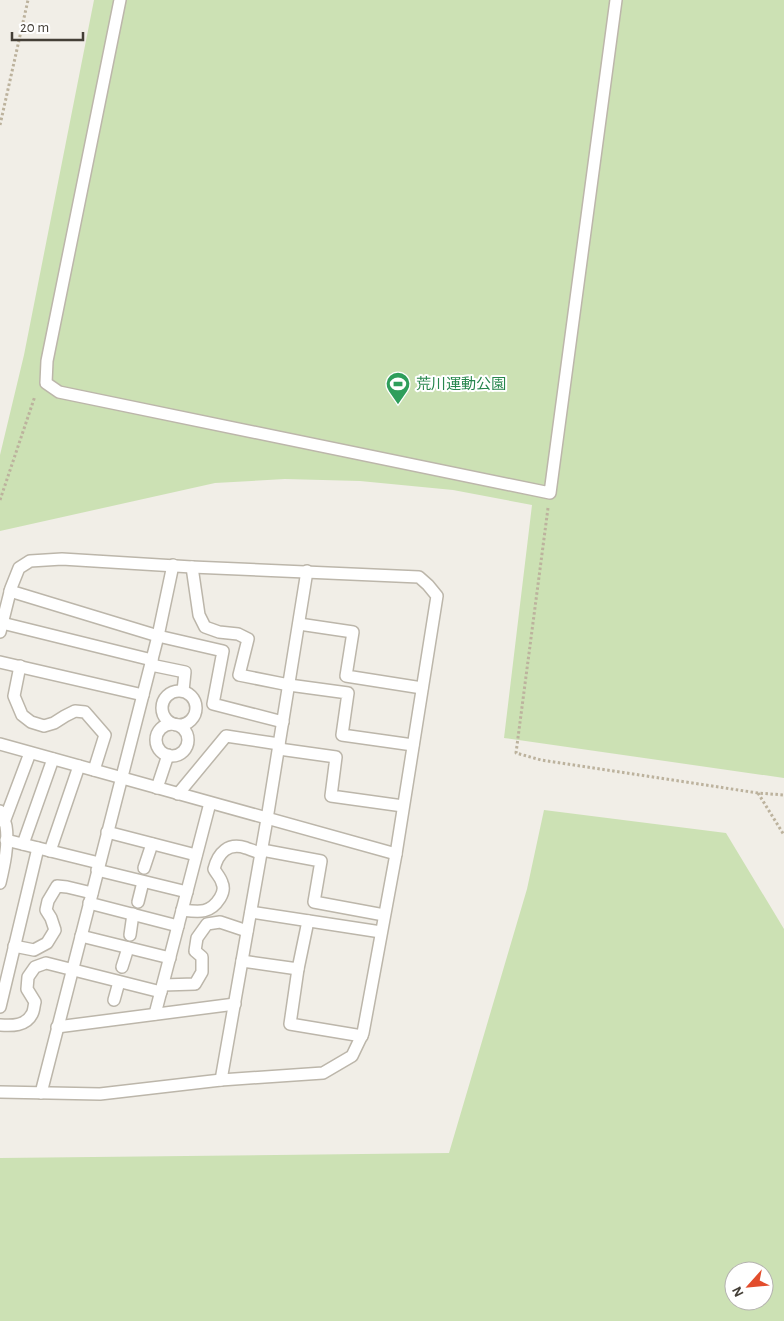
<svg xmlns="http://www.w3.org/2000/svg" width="784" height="1321" font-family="'Alegreya Sans','Noto Sans JP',sans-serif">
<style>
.green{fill:#cce1b4;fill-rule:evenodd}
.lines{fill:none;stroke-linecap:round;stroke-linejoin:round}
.service-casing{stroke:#bcb6aa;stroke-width:14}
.path{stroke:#bcb29d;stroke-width:3;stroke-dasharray:2.5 2.5;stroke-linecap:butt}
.service{stroke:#fff;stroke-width:11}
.labels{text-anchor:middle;stroke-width:4;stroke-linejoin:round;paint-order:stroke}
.leisure-label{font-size:15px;fill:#27864d;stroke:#fff;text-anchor:start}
</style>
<rect width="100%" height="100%" fill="#f1eee7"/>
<!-- green -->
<g class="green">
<path d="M94 0H784V778L504 738 532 505 453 490 360 481 285 479 215 483 0 531V455L24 355Z"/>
<path d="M544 810 726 833 784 929V1321H0V1158L449 1153 527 889ZM734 1271H764V1301H734Z"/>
</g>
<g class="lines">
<defs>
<g id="service">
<path d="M120 0 47 361 46 383 59 392 550 493 616 0"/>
<path d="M192 567 199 615 205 627 219 632 238 634 248 639 239 675 289 685 348 693 342 735 413 745"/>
<path d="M10 591 158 636 223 651 213 704 283 722"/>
<path d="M2 623 152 660"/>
<path d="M299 624 353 632 346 676 422 688"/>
<path d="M0 632 11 588 19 568 30 561 62 559 192 567 419 577 428 585 437 596 396 854 363 1033 352 1056 323 1073 221 1080 100 1094 0 1092"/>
<path d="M0 662 143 695"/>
<path d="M151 665 185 672 183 691"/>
<path d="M20 666 14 696 22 715 31 722 44 726 54 723 65 716 75 711 85 712 105 735 94 770"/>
<circle cx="179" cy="708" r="17"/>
<circle cx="172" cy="740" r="16"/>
<path d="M0 744 396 854"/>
<path d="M279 749 336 757 331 796 403 806"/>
<path d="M157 788 168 755"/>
<path d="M178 794 226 736 279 744"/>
<path d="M0 811C2 816 5 821 6 826 9 844 4 866 0 883"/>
<path d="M4 822 30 753"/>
<path d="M107 832 196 855"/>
<path d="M6 840 99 863"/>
<path d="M23 844 53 759"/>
<path d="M262 850 321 861 314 902 384 915"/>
<path d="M50 851 79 766"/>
<path d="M144 868 152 844"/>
<path d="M97 870 187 892"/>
<path d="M138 902 143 882"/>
<path d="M89 903 178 926"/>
<path d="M182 910C199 912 210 914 220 898 223 893 224 887 222 883 221 878 216 873 214 869 218 853 228 842 246 848 251 850 256 851 261 854"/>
<path d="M251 912 381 932"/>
<path d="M130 935 133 914"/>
<path d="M81 936 170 958"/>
<path d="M14 946 34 950 47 943 55 930 51 918 46 910 48 901 57 886 67 887 92 893"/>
<path d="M242 961 298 969 308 921"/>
<path d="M122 967 128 948"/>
<path d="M298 969 290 1024 362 1036"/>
<path d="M163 985 195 984 202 972V957L195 951 197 938 207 924 220 922 247 931"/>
<path d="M114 1000 119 982"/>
<path d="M0 1007 38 848"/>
<path d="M155 1014 210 803"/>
<path d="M0 1025C12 1026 26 1026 32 1014 34 1011 34 1005 35 1002L27 989 28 977 35 967 46 963 161 992"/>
<path d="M57 1027 235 1004"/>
<path d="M221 1080 267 819 307 571"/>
<path d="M41 1093 158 636 173 565"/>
</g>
</defs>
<!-- service casing -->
<use href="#service" class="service-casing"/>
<!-- path -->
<g class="path">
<path d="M0 125 28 0"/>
<path d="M0 500 35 396"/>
<path d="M548 508 516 753 541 760 758 793 784 795"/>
<path d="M758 793 784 835"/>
</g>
<!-- service -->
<use href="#service" class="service"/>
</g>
<!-- icons -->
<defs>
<symbol id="stadium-pin" viewBox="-11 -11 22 30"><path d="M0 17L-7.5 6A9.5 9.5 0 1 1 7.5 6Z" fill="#2e9e5b" stroke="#fff"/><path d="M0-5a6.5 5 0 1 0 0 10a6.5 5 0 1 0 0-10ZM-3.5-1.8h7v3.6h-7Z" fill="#fff"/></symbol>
</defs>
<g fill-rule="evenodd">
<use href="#stadium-pin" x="384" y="370" width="28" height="38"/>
</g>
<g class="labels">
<!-- leisure labels -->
<g class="leisure-label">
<text x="416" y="389">荒川運動公園</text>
</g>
</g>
<!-- north arrow -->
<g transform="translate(749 1286) rotate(243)"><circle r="24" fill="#ffffff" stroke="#b4b2af"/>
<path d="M0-4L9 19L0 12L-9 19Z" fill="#e24d2d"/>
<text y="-8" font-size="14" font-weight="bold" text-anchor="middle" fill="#443f37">N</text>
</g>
<!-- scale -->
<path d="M12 32v8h71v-8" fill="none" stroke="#443f37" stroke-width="2.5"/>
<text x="20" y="32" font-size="15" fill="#443f37" stroke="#ffffff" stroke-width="4" paint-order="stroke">20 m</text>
</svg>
